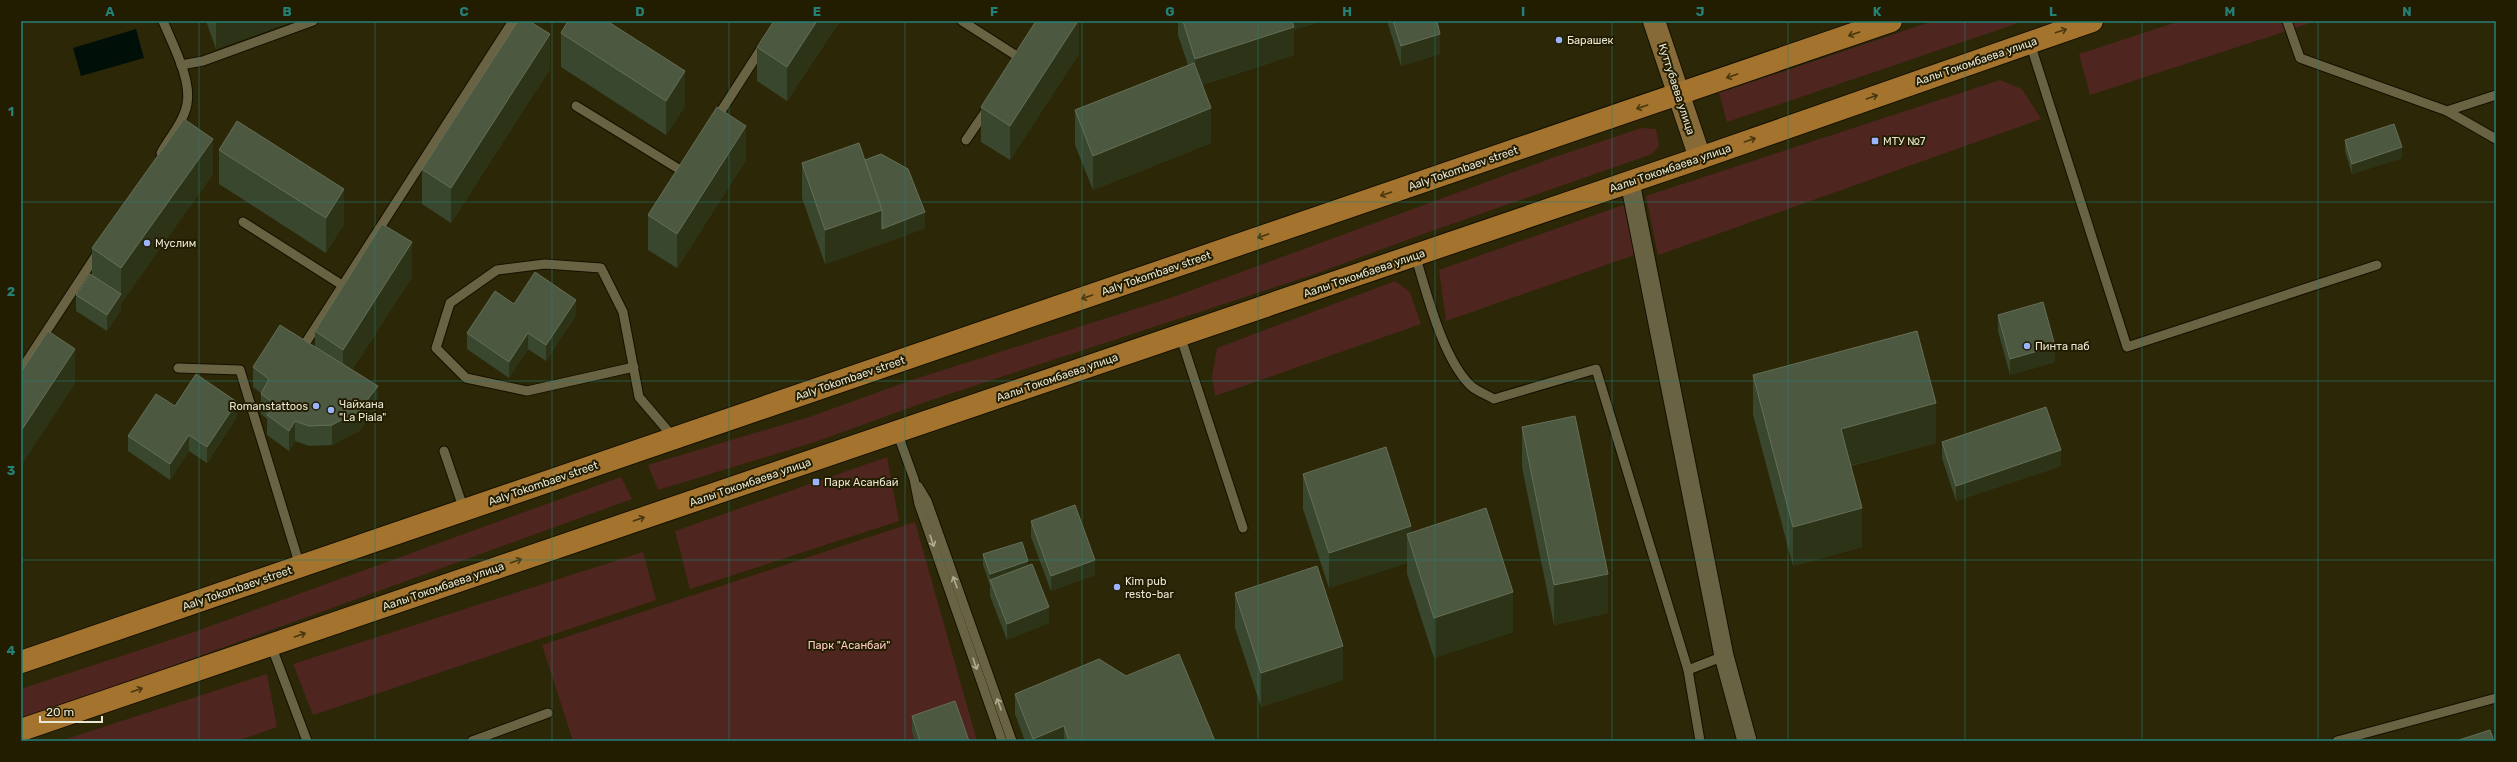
<svg xmlns="http://www.w3.org/2000/svg" width="2517" height="762" font-family="Rubik,sans-serif">
<style>
.green{fill:#4f261f}
.water{fill:#001008}
.lines{fill:none;stroke-linecap:round;stroke-linejoin:round}
.service-casing{stroke:#141000;stroke-width:11}
.minor-casing{stroke:#141000;stroke-width:21}
.secondary-casing{stroke:#141000;stroke-width:24}
.primary-casing{stroke:#141000;stroke-width:24}
.service{stroke:#696343;stroke-width:9}
.minor{stroke:#696343;stroke-width:19}
.secondary{stroke:#866b38;stroke-width:22}
.primary{stroke:#a4742e;stroke-width:22}
.wall{fill:#39472f}
.shaded-wall{fill:#2c3317}
.building{fill:#4c5840;stroke:#656f58}
.oneway{stroke:#49370e}
.oneway2{stroke:#b0ac93}
.grid{fill:none;stroke:#258178;stroke-width:1;stroke-opacity:0.55}
.poi-dot{fill:#9cb4fd;stroke:#221d00;stroke-width:1.5}
.labels{text-anchor:middle;stroke-width:4;stroke-linejoin:round;paint-order:stroke}
.poi-label{font-size:11px;fill:#eae7d5;stroke:#221d00;text-anchor:start}
.street-label{font-size:11px;fill:#eae7d5;stroke:#221d00}
.park-label{font-size:11px;fill:#fdcdc4;stroke:#221d00}
.neatline{fill:none;stroke:#258178;stroke-width:1.5}
.grid-label{font-size:13px;text-anchor:middle;font-weight:bold;fill:#258178}
</style>
<rect width="100%" height="100%" fill="#2c2707"/>
<!-- green -->
<g class="green">
<path d="M1933 21H2024L1727 122 1719 93Z"/>
<path d="M2180 21H2317L2090 95 2079 54Z"/>
<path d="M2000 80 2022 89 2041 119 1658 255 1646 196Z"/>
<path d="M1641 128 1656 129 1659 146 1652 154 1440 228 1309 276 931 400 815 442 658 490 648 465 812 416 915 379 1173 297 1552 158Z"/>
<path d="M1626 204 1637 254 1446 321 1439 270Z"/>
<path d="M1395 281 1410 292 1421 324 1215 396 1212 377 1217 348Z"/>
<path d="M887 457 899 521 690 589 675 531Z"/>
<path d="M621 477 632 499 21 721V689L194 632Z"/>
<path d="M915 522 977 741H573L542 645Z"/>
<path d="M643 552 656 600 313 715 293 664Z"/>
<path d="M267 674 277 727 237 741H60Z"/>
</g>
<!-- water -->
<path class="water" d="M136 29 144 58 81 76 73 48Z"/>
<g class="lines">
<defs>
<g id="service">
<path d="M962 21 1020 58"/>
<path d="M2287 21 2300 58 2447 111 2496 139"/>
<path d="M2030 43 2127 347 2377 265"/>
<path d="M181 65 203 61 313 21"/>
<path d="M576 106 682 171"/>
<path d="M2447 111 2496 95"/>
<path d="M716 119 763 46"/>
<path d="M966 140 988 108"/>
<path d="M161 153C170 137 184 121 187 104 192 80 172 43 163 21"/>
<path d="M243 222 342 285"/>
<path d="M1415 255C1427 293 1442 357 1470 385 1476 391 1487 395 1494 399L1596 369 1688 670"/>
<path d="M1180 335 1243 528"/>
<path d="M303 347 513 21"/>
<path d="M634 367 527 391 466 378 436 348 450 303 497 270 545 264 601 268 623 312 639 397 674 438"/>
<path d="M178 368 240 370 300 566"/>
<path d="M21 370 99 251"/>
<path d="M897 432 914 479 919 504 1002 741"/>
<path d="M444 451 464 510"/>
<path d="M918 486 927 501 1012 741"/>
<path d="M271 645 307 741"/>
<path d="M472 741 548 713"/>
<path d="M1700 741 1688 670 1724 656"/>
<path d="M2337 741 2496 698"/>
</g>
<path id="minor" d="M1630 182 1724 656 1747 741"/>
<path id="secondary" d="M1654 21 1700 158"/>
<g id="primary">
<path d="M21 662 1891 21"/>
<path d="M21 730 1700 158 2092 21"/>
</g>
</defs>
<!-- service casing -->
<use href="#service" class="service-casing"/>
<!-- minor casing -->
<use href="#minor" class="minor-casing"/>
<!-- secondary casing -->
<use href="#secondary" class="secondary-casing"/>
<!-- primary casing -->
<use href="#primary" class="primary-casing"/>
<!-- service -->
<use href="#service" class="service"/>
<!-- minor -->
<use href="#minor" class="minor"/>
<!-- secondary -->
<use href="#secondary" class="secondary"/>
<!-- primary -->
<use href="#primary" class="primary"/>
</g>
<!-- wall -->
<g class="wall">
<path d="M206 21H294L216 49Z"/>
<path d="M774 21H840L787 101 757 81V47Z"/>
<path d="M1079 21V54L1010 160 981 142V107Z"/>
<path d="M1178 21H1322L1294 30V55L1202 85 1211 143 1093 190 1075 145V110L1188 65 1178 35Z"/>
<path d="M1387 21H1437L1440 54 1401 66Z"/>
<path d="M561 33 685 106 666 135 561 67Z"/>
<path d="M550 69 451 223 422 204V169Z"/>
<path d="M2345 140 2402 158 2352 174 2345 151Z"/>
<path d="M219 150 344 224 326 253 219 184Z"/>
<path d="M746 160 677 268 648 250V215Z"/>
<path d="M865 160 925 228 882 244 825 264 802 198V163Z"/>
<path d="M213 174 121 303V310L107 331 76 311V295L92 276V248Z"/>
<path d="M412 277 352 370 378 406 359 431 332 445 309 446 295 441 289 451 267 435V419L261 414V393L253 387V367L315 346V331Z"/>
<path d="M514 304 576 315 546 361 528 349 509 378 467 349V333Z"/>
<path d="M1998 315 2055 362 2010 375 1998 331Z"/>
<path d="M1753 375 1936 443 1851 466 1862 547 1793 566 1753 415Z"/>
<path d="M175 406 237 417 207 463 189 451 170 480 128 451V436Z"/>
<path d="M1522 427 1608 613 1554 625 1522 467Z"/>
<path d="M1942 442 2061 466 1956 501 1942 458Z"/>
<path d="M1303 474 1411 533 1513 632 1434 658 1407 574V563L1329 588 1303 509Z"/>
<path d="M1031 521 1095 575 1051 591 1031 537Z"/>
<path d="M983 554 1028 565 1049 623 1007 640 990 596V585L983 565Z"/>
<path d="M1235 593 1343 680 1261 707 1235 628Z"/>
<path d="M1015 694 1215 741H1025L1015 714Z"/>
<path d="M912 716 969 741H915L912 732Z"/>
</g>
<!-- shaded-wall -->
<g class="shaded-wall">
<path d="M216 21H294L216 49Z"/>
<path d="M817 21H840L787 101V67Z"/>
<path d="M1078 21H1079V54L1010 160V126Z"/>
<path d="M1286 21H1322L1294 30V55L1195 87V59Z"/>
<path d="M550 34V69L451 223V188Z"/>
<path d="M1440 34V54L1401 66V46Z"/>
<path d="M685 71V106L666 135V101Z"/>
<path d="M1211 108V143L1093 190V156Z"/>
<path d="M746 126V160L677 268V234Z"/>
<path d="M213 139V174L121 303V268Z"/>
<path d="M2402 147V158L2352 174V164Z"/>
<path d="M344 189V224L326 253V218Z"/>
<path d="M882 210 925 212V228L882 244 825 264V230Z"/>
<path d="M412 242V277L343 384V350Z"/>
<path d="M121 294V310L107 331V315Z"/>
<path d="M576 300V315L546 361V345Z"/>
<path d="M528 333V349L509 378V362Z"/>
<path d="M2055 346V362L2010 375V359Z"/>
<path d="M75 349V384L21 466V431Z"/>
<path d="M378 386V406L359 431 332 445V425Z"/>
<path d="M237 402V417L207 463V447Z"/>
<path d="M1936 403V443L1841 468V429Z"/>
<path d="M295 421V441L289 451V431Z"/>
<path d="M189 435V451L170 480V464Z"/>
<path d="M2061 450V466L1956 501V486Z"/>
<path d="M1862 508V547L1793 566V527Z"/>
<path d="M1411 526V548L1407 534V563L1329 588V553Z"/>
<path d="M1095 560V575L1051 591V576Z"/>
<path d="M1028 561V572L990 580V585V574Z"/>
<path d="M1608 574V613L1554 625V585Z"/>
<path d="M1513 592V632L1434 658V618Z"/>
<path d="M1049 607V623L1007 640V624Z"/>
<path d="M1343 646V680L1261 707V673Z"/>
<path d="M1064 726V741H1033V739Z"/>
</g>
<!-- building -->
<g class="building">
<path d="M518 21H529L550 34 451 188 422 169Z"/>
<path d="M568 21H607L685 71 666 101 561 33Z"/>
<path d="M774 21H817L787 67 757 47Z"/>
<path d="M1036 21H1078L1010 126 981 107Z"/>
<path d="M1183 21H1292L1294 27 1195 59Z"/>
<path d="M1393 21H1437L1440 34 1401 46Z"/>
<path d="M1194 63 1211 108 1093 156 1075 110Z"/>
<path d="M717 107 746 126 677 234 648 215Z"/>
<path d="M184 119 213 139 121 268 92 248Z"/>
<path d="M237 121 344 189 326 218 219 150Z"/>
<path d="M2394 124 2402 147 2352 164 2345 140Z"/>
<path d="M859 143 882 210 825 230 802 163Z"/>
<path d="M881 154 908 169 925 212 882 229V210L865 160Z"/>
<path d="M382 224 412 242 343 350 315 331Z"/>
<path d="M535 272 576 300 546 345 528 333 509 362 467 333 495 291 514 304Z"/>
<path d="M90 274 121 294 107 315 76 295Z"/>
<path d="M2043 302 2055 346 2010 359 1998 315Z"/>
<path d="M280 325 378 386 359 411 332 425 309 426 295 421 289 431 267 415 275 404 261 394 269 379 253 367Z"/>
<path d="M48 331 75 349 21 431V372Z"/>
<path d="M1917 331 1936 403 1841 429 1862 508 1793 527 1753 375Z"/>
<path d="M196 374 237 402 207 447 189 435 170 464 128 436 156 394 175 406Z"/>
<path d="M2046 407 2061 450 1956 486 1942 442Z"/>
<path d="M1575 416 1608 574 1554 585 1522 427Z"/>
<path d="M1386 447 1411 526 1329 553 1303 474Z"/>
<path d="M1075 505 1095 560 1051 576 1031 521Z"/>
<path d="M1486 508 1513 592 1434 618 1407 534Z"/>
<path d="M1022 542 1028 561 990 574 983 554Z"/>
<path d="M1032 564 1049 607 1007 624 990 580Z"/>
<path d="M1317 566 1343 646 1261 673 1235 593Z"/>
<path d="M1179 654 1215 741H1069L1064 726 1033 739 1015 694 1099 659 1126 676Z"/>
<path d="M955 701 969 741H920L912 716Z"/>
<path d="M2490 730 2494 741H2456Z"/>
</g>
<!-- one-way arrows -->
<defs><path id="oneway-shaft" d="M-6 0H5M1.5-3L5.5 0L1.5 3" fill="none" stroke-width="1.6" stroke-linecap="round" stroke-linejoin="round"/></defs>
<g class="oneway">
<use href="#oneway-shaft" transform="translate(2061 31) rotate(-18)"/>
<use href="#oneway-shaft" transform="translate(1854 34) rotate(161)"/>
<use href="#oneway-shaft" transform="translate(1732 76) rotate(161)"/>
<use href="#oneway-shaft" transform="translate(1872 97) rotate(-19)"/>
<use href="#oneway-shaft" transform="translate(1642 107) rotate(161)"/>
<use href="#oneway-shaft" transform="translate(1750 140) rotate(-19)"/>
<use href="#oneway-shaft" transform="translate(1386 194) rotate(161)"/>
<use href="#oneway-shaft" transform="translate(1263 236) rotate(161)"/>
<use href="#oneway-shaft" transform="translate(1087 297) rotate(161)"/>
<use href="#oneway-shaft" transform="translate(639 519) rotate(-19)"/>
<use href="#oneway-shaft" transform="translate(516 561) rotate(-19)"/>
<use href="#oneway-shaft" transform="translate(300 635) rotate(-19)"/>
<use href="#oneway-shaft" transform="translate(137 690) rotate(-19)"/>
</g>
<g class="oneway2">
<use href="#oneway-shaft" transform="translate(932 541) rotate(71)"/>
<use href="#oneway-shaft" transform="translate(955 582) rotate(-110)"/>
<use href="#oneway-shaft" transform="translate(975 664) rotate(71)"/>
<use href="#oneway-shaft" transform="translate(999 704) rotate(-110)"/>
</g>
<!-- grid -->
<path class="grid" d="M199 21V741M375 21V741M552 21V741M729 21V741M905 21V741M1082 21V741M1258 21V741M1435 21V741M1612 21V741M1788 21V741M1965 21V741M2142 21V741M2318 21V741M21 202H2496M21 381H2496M21 560H2496"/>
<!-- markers -->
<g class="poi-dot">
<circle cx="1559" cy="40" r="4"/>
<rect x="1871" y="137" width="8" height="8" rx="2"/>
<circle cx="147" cy="243" r="4"/>
<circle cx="2027" cy="346" r="4"/>
<circle cx="316" cy="406" r="4"/>
<circle cx="331" cy="410" r="4"/>
<rect x="812" y="478" width="8" height="8" rx="2"/>
<circle cx="1117" cy="587" r="4"/>
</g>
<g class="labels">
<!-- poi labels -->
<g class="poi-label">
<text x="1567" y="44">Барашек</text>
<text x="1883" y="145">МТУ №7</text>
<text x="155" y="247">Муслим</text>
<text x="2035" y="350">Пинта паб</text>
<text x="339" y="408">Чайхана<tspan x="339" dy="13">"La Piala"</tspan></text>
<text x="308" y="410" text-anchor="end">Romanstattoos</text>
<text x="824" y="486">Парк Асанбай</text>
<text x="1125" y="585">Kim pub<tspan x="1125" dy="13">resto-bar</tspan></text>
</g>
<!-- street labels -->
<g class="street-label">
<text transform="translate(1976 61) rotate(-19)" y="4">Аалы Токомбаева улица</text>
<text transform="translate(1677 89) rotate(72)" y="4">Куттубаева улица</text>
<text transform="translate(1463 168) rotate(-19)" y="4">Aaly Tokombaev street</text>
<text transform="translate(1670 168) rotate(-19)" y="4">Аалы Токомбаева улица</text>
<text transform="translate(1156 273) rotate(-19)" y="4">Aaly Tokombaev street</text>
<text transform="translate(1364 273) rotate(-19)" y="4">Аалы Токомбаева улица</text>
<text transform="translate(1057 377) rotate(-19)" y="4">Аалы Токомбаева улица</text>
<text transform="translate(850 378) rotate(-19)" y="4">Aaly Tokombaev street</text>
<text transform="translate(750 482) rotate(-19)" y="4">Аалы Токомбаева улица</text>
<text transform="translate(543 483) rotate(-19)" y="4">Aaly Tokombaev street</text>
<text transform="translate(443 586) rotate(-19)" y="4">Аалы Токомбаева улица</text>
<text transform="translate(237 588) rotate(-19)" y="4">Aaly Tokombaev street</text>
</g>
<!-- park labels -->
<g class="park-label">
<text x="849" y="649">Парк "Асанбай"</text>
</g>
</g>
<!-- border -->
<rect width="2517" height="762" fill="none" stroke="#221d00" stroke-width="44"/>
<!-- scale -->
<path d="M40 716v6h62v-6" fill="none" stroke="#eae7d5" stroke-width="2"/>
<text x="46" y="716" font-size="12" fill="#eae7d5" stroke="#221d00" stroke-width="3" paint-order="stroke">20 m</text>
<rect x="22" y="22" width="2473" height="718" class="neatline"/>
<g class="grid-label">
<text x="110" y="16">A</text>
<text x="287" y="16">B</text>
<text x="464" y="16">C</text>
<text x="640" y="16">D</text>
<text x="817" y="16">E</text>
<text x="994" y="16">F</text>
<text x="1170" y="16">G</text>
<text x="1347" y="16">H</text>
<text x="1523" y="16">I</text>
<text x="1700" y="16">J</text>
<text x="1877" y="16">K</text>
<text x="2053" y="16">L</text>
<text x="2230" y="16">M</text>
<text x="2407" y="16">N</text>
<text x="11" y="116">1</text>
<text x="11" y="296">2</text>
<text x="11" y="475">3</text>
<text x="11" y="655">4</text>
</g>
</svg>
